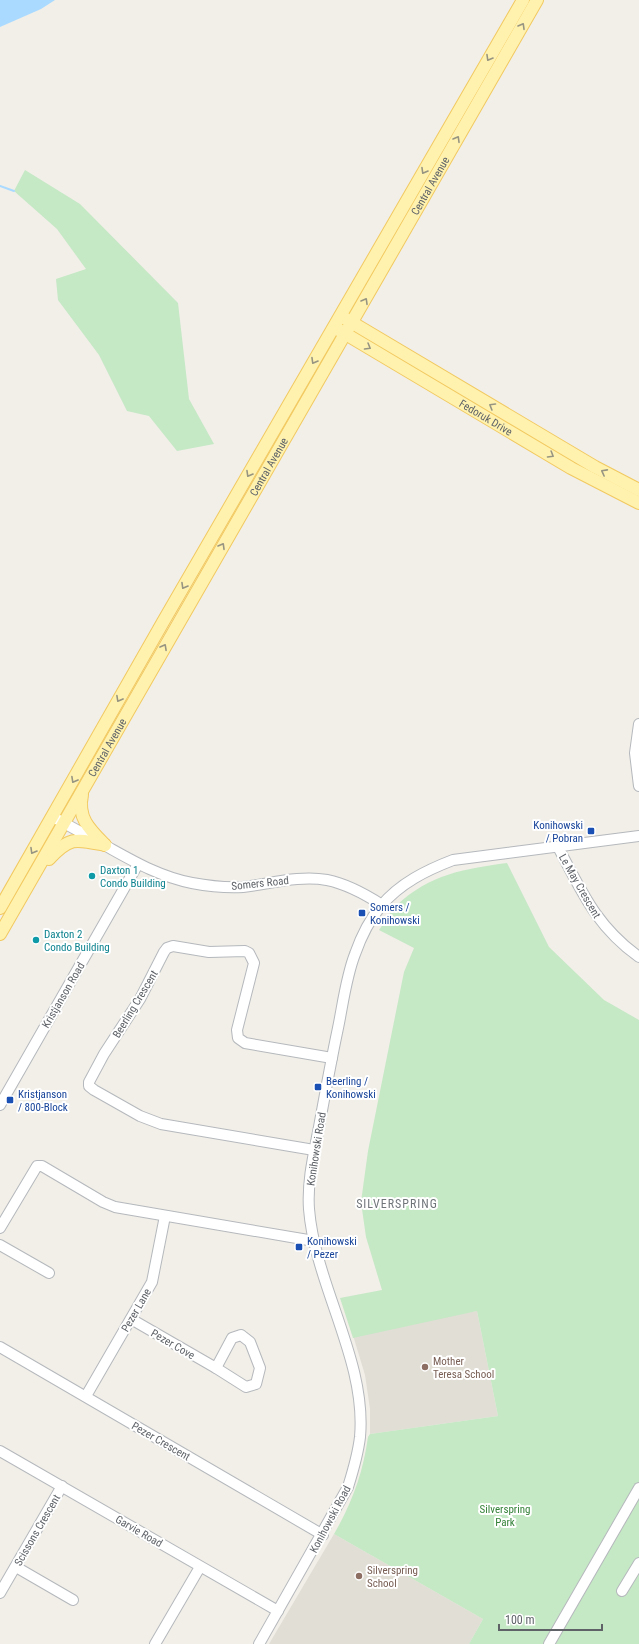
<svg xmlns="http://www.w3.org/2000/svg" width="639" height="1644" font-family="'Roboto Condensed',sans-serif">
<style>
.education{fill:#e1ded6}
.green{fill:#c5e8c5}
.water{fill:#aadaff}
.lines{fill:none;stroke-linecap:round;stroke-linejoin:round}
.stream{stroke:#aadaff;stroke-width:2}
.minor-casing{stroke:#b5b8bc;stroke-width:12}
.major-casing{stroke:#f2c960;stroke-width:14}
.minor{stroke:#fff;stroke-width:10}
.major{stroke:#fff2af;stroke-width:12}
.oneway{stroke:#979581}
.transit-dot{fill:#1a4fb4;stroke:#fff;stroke-width:1.5}
.culture-dot{fill:#0f9aa8;stroke:#fff;stroke-width:1.5}
.education-dot{fill:#8d6e63;stroke:#fff;stroke-width:1.5}
.labels{text-anchor:middle;stroke-width:4;stroke-linejoin:round;paint-order:stroke}
.street-label{font-size:11px;fill:#5f6368;stroke:#fff}
.transit-label{font-size:11px;fill:#164399;stroke:#fff;text-anchor:start}
.culture-label{font-size:11px;fill:#0d838f;stroke:#fff;text-anchor:start}
.education-label{font-size:11px;fill:#785e54;stroke:#fff;text-anchor:start}
.park-label{font-size:11px;fill:#348238;stroke:#fff}
.neighbourhood-label{font-size:12px;letter-spacing:1px;fill:#70757a;stroke:#fff}
</style>
<rect width="100%" height="100%" fill="#f1efe8"/>
<!-- education -->
<g class="education">
<path d="M477 1311 498 1416 370 1434V1409L365 1375 352 1332Z"/>
<path d="M334 1534 483 1619 469 1644H269Z"/>
</g>
<!-- green -->
<g class="green">
<path d="M25 170 80 204 178 303 189 399 214 444 177 451 149 416 127 411 99 355 58 300 56 279 86 269 57 229 14 191Z"/>
<path d="M507 863 549 947 604 1000 639 1020V1644H469L483 1619 334 1534C352 1503 363 1473 368 1437L370 1434 498 1416 477 1311 353 1338 340 1298 382 1290 366 1237 361 1202 368 1151 404 972 414 948 379 930C385 922 390 912 397 905 430 874 464 869 507 863Z"/>
</g>
<!-- water -->
<path class="water" d="M0 0H55L41 9 0 27Z"/>
<g class="lines">
<!-- stream -->
<path class="stream" d="M0 186 14 191"/>
<defs>
<g id="minor">
<path d="M639 724 635 753 639 786"/>
<path d="M53 817C71 827 88 836 106 846 133 861 160 877 192 883 208 886 226 888 243 887 270 884 299 875 327 880 347 884 365 894 382 905"/>
<path d="M558 847C582 892 596 926 639 957"/>
<path d="M0 1105 138 864"/>
<path d="M314 1150 161 1124 140 1116 94 1090 89 1086V1082L104 1054 140 999 164 952 167 948 173 946 209 952 245 951 249 953 254 963 237 1030 238 1038 245 1043 332 1058"/>
<path d="M0 1228 37 1166H42L103 1202 115 1207 314 1241"/>
<path d="M0 1245 49 1273"/>
<path d="M131 1319 216 1368"/>
<path d="M241 1335 250 1342 260 1368 256 1384 246 1387 216 1368 232 1338Z"/>
<path d="M0 1347 323 1535"/>
<path d="M86 1396 152 1282 165 1216"/>
<path d="M0 1451 278 1611"/>
<path d="M16 1567 73 1600"/>
<path d="M622 1591 639 1563"/>
<path d="M0 1593 62 1486"/>
<path d="M155 1644 200 1567"/>
<path d="M259 1644 348 1487C353 1471 358 1454 360 1437 367 1361 315 1285 309 1209 307 1181 314 1153 319 1127 325 1094 331 1061 338 1028 343 1004 346 977 355 954 361 937 370 919 381 906 400 883 427 870 453 860L639 836"/>
<path d="M549 1644 639 1488"/>
</g>
<g id="major">
<path d="M346 319 595 467 639 490"/>
<path id="s1" d="M339 330 571 468 639 503"/>
<path d="M82 795C77 818 90 830 105 845"/>
<path d="M49 859C70 836 76 839 105 845"/>
<path d="M0 908 163 622 523 0"/>
<path id="s2" d="M0 934 537 0"/>
</g>
</defs>
<!-- minor casing -->
<use href="#minor" class="minor-casing"/>
<!-- major casing -->
<use href="#major" class="major-casing"/>
<!-- minor -->
<use href="#minor" class="minor"/>
<!-- major -->
<use href="#major" class="major"/>
</g>
<!-- one-way arrows -->
<defs><path id="oneway-chevron" d="M-2-3.5L2.5 0L-2 3.5" fill="none" stroke-width="1.6" stroke-linecap="round" stroke-linejoin="round"/></defs>
<g class="oneway">
<use href="#oneway-chevron" transform="translate(522 26) rotate(-60)"/>
<use href="#oneway-chevron" transform="translate(489 58) rotate(120)"/>
<use href="#oneway-chevron" transform="translate(457 139) rotate(-60)"/>
<use href="#oneway-chevron" transform="translate(424 171) rotate(120)"/>
<use href="#oneway-chevron" transform="translate(365 301) rotate(-60)"/>
<use href="#oneway-chevron" transform="translate(368 347) rotate(30)"/>
<use href="#oneway-chevron" transform="translate(314 361) rotate(120)"/>
<use href="#oneway-chevron" transform="translate(492 406) rotate(-149)"/>
<use href="#oneway-chevron" transform="translate(551 455) rotate(31)"/>
<use href="#oneway-chevron" transform="translate(604 472) rotate(-152)"/>
<use href="#oneway-chevron" transform="translate(249 474) rotate(120)"/>
<use href="#oneway-chevron" transform="translate(222 546) rotate(-60)"/>
<use href="#oneway-chevron" transform="translate(184 586) rotate(120)"/>
<use href="#oneway-chevron" transform="translate(164 647) rotate(-61)"/>
<use href="#oneway-chevron" transform="translate(119 699) rotate(119)"/>
<use href="#oneway-chevron" transform="translate(74 780) rotate(119)"/>
<use href="#oneway-chevron" transform="translate(33 851) rotate(120)"/>
</g>
<!-- markers -->
<g class="transit-dot">
<rect x="587" y="827" width="8" height="8" rx="2"/>
<rect x="358" y="909" width="8" height="8" rx="2"/>
<rect x="314" y="1083" width="8" height="8" rx="2"/>
<rect x="6" y="1096" width="8" height="8" rx="2"/>
<rect x="295" y="1243" width="8" height="8" rx="2"/>
</g>
<g class="culture-dot">
<circle cx="92" cy="876" r="4"/>
<circle cx="36" cy="940" r="4"/>
</g>
<g class="education-dot">
<circle cx="425" cy="1367" r="4"/>
<circle cx="359" cy="1576" r="4"/>
</g>
<g class="labels">
<!-- street labels -->
<g class="street-label">
<text dy="4" stroke="none"><textPath href="#s2" startOffset="863">Central Avenue</textPath></text>
<text dy="4" stroke="none"><textPath href="#s1" startOffset="171">Fedoruk Drive</textPath></text>
<text dy="4" stroke="none"><textPath href="#s2" startOffset="539">Central Avenue</textPath></text>
<text dy="4" stroke="none"><textPath href="#s2" startOffset="215">Central Avenue</textPath></text>
<text transform="translate(260 883) rotate(-6)" y="4">Somers Road</text>
<text transform="translate(580 886) rotate(60)" y="4">Le May Crescent</text>
<text transform="translate(63 995) rotate(-60)" y="4">Kristjanson Road</text>
<text transform="translate(135 1004) rotate(-59)" y="4">Beerling Crescent</text>
<text transform="translate(316 1149) rotate(-81)" y="4">Konihowski Road</text>
<text transform="translate(136 1310) rotate(-60)" y="4">Pezer Lane</text>
<text transform="translate(173 1344) rotate(30)" y="4">Pezer Cove</text>
<text transform="translate(161 1441) rotate(30)" y="4">Pezer Crescent</text>
<text transform="translate(330 1519) rotate(-62)" y="4">Konihowski Road</text>
<text transform="translate(37 1530) rotate(-60)" y="4">Scissons Crescent</text>
<text transform="translate(139 1531) rotate(30)" y="4">Garvie Road</text>
</g>
<!-- transit labels -->
<g class="transit-label">
<text x="583" y="829" text-anchor="end">Konihowski<tspan x="583" dy="13">/ Pobran</tspan></text>
<text x="370" y="911">Somers /<tspan x="370" dy="13">Konihowski</tspan></text>
<text x="326" y="1085">Beerling /<tspan x="326" dy="13">Konihowski</tspan></text>
<text x="18" y="1098">Kristjanson<tspan x="18" dy="13">/ 800-Block</tspan></text>
<text x="307" y="1245">Konihowski<tspan x="307" dy="13">/ Pezer</tspan></text>
</g>
<!-- culture labels -->
<g class="culture-label">
<text x="100" y="874">Daxton 1<tspan x="100" dy="13">Condo Building</tspan></text>
<text x="44" y="938">Daxton 2<tspan x="44" dy="13">Condo Building</tspan></text>
</g>
<!-- education labels -->
<g class="education-label">
<text x="433" y="1365">Mother<tspan x="433" dy="13">Teresa School</tspan></text>
<text x="367" y="1574">Silverspring<tspan x="367" dy="13">School</tspan></text>
</g>
<!-- park labels -->
<g class="park-label">
<text x="505" y="1513">Silverspring<tspan x="505" dy="13">Park</tspan></text>
</g>
<!-- neighbourhood labels -->
<g class="neighbourhood-label">
<text x="397" y="1208">SILVERSPRING</text>
</g>
</g>
<!-- scale -->
<path d="M499 1624v6h103v-6" fill="none" stroke="#5f6368" stroke-width="2"/>
<text x="505" y="1624" font-size="12" fill="#5f6368" stroke="#ffffff" stroke-width="3" paint-order="stroke">100 m</text>
</svg>
